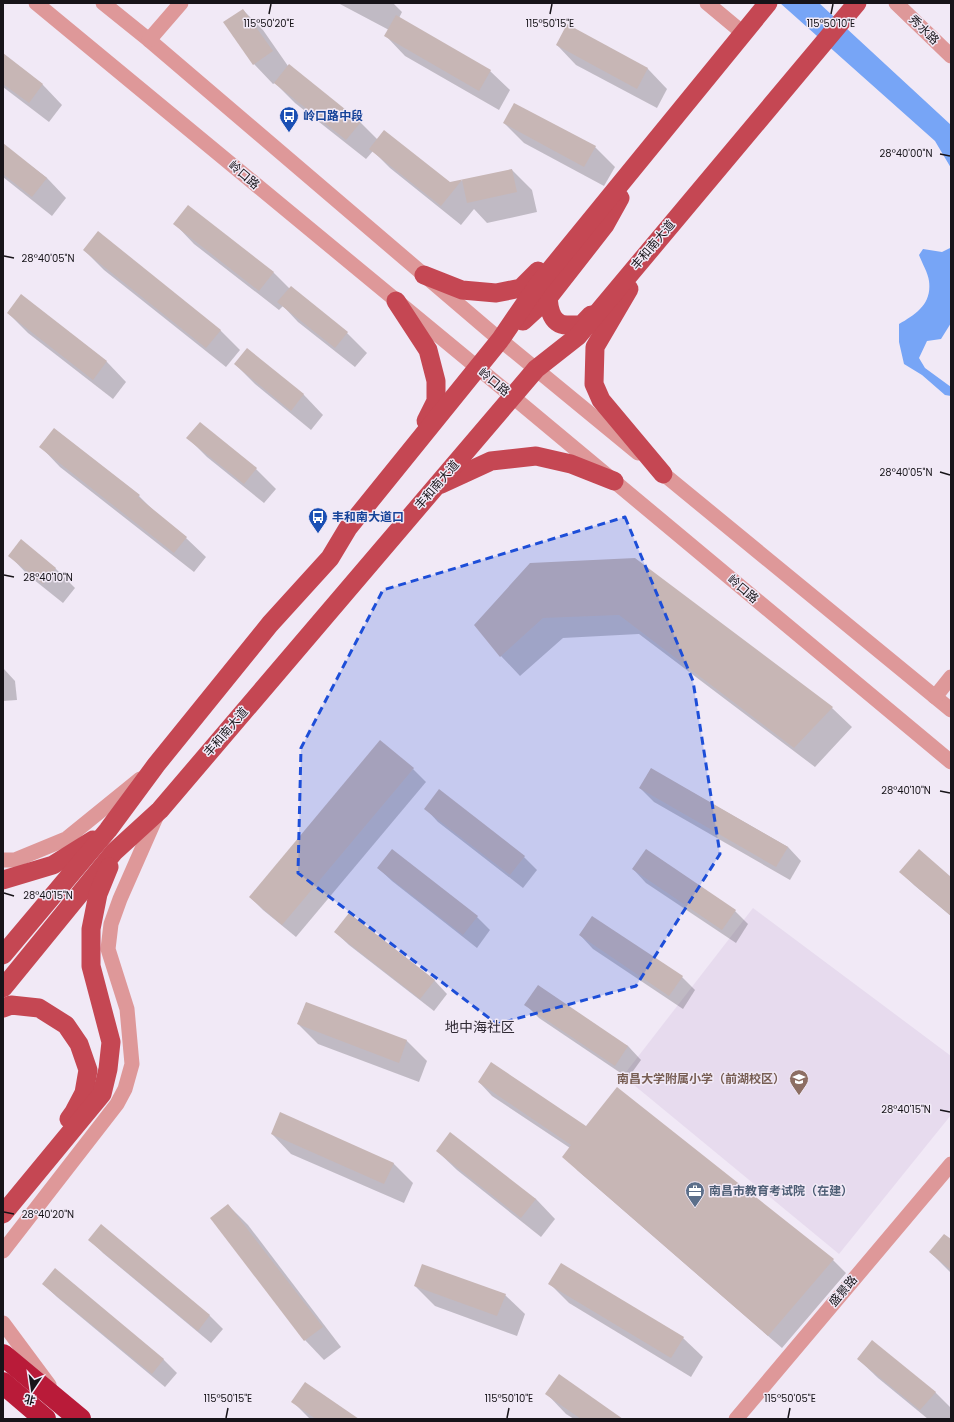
<svg xmlns="http://www.w3.org/2000/svg" width="954" height="1422" font-family="Poppins,'Noto Sans SC',sans-serif">
<style>
.built{fill:#e7dbee}
.water{fill:#77a5f6}
.shadow{fill:#0003}
.building{fill:#c7b6b5}
.lines{fill:none;stroke-linecap:round;stroke-linejoin:round}
.minor{stroke:#de9899;stroke-width:15}
.major{stroke:#c54753;stroke-width:19}
.highway{stroke:#b91b39;stroke-width:22}
.marked{fill:#1d4ed8;fill-opacity:0.2;stroke:#1d4ed8;stroke-width:3;stroke-dasharray:8 5;stroke-linejoin:round}
.ticks{fill:none;stroke:#171419;stroke-width:1.5}
.labels{text-anchor:middle;stroke-width:3;stroke-linejoin:round;paint-order:stroke}
.street-label{font-size:12px;fill:#171419;stroke:#f1e9f6}
.transit-label{font-size:12px;font-weight:bold;fill:#164399;stroke:#f1e9f6;text-anchor:start}
.education-label{font-size:12px;font-weight:bold;fill:#785e54;stroke:#f1e9f6;text-anchor:end}
.service-label{font-size:12px;font-weight:bold;fill:#4e5e75;stroke:#f1e9f6;text-anchor:start}
.quarter-label{font-size:14px;fill:#302a34;stroke:#f1e9f6}
.ticks-label{font-size:10px;text-anchor:middle;fill:#171419;stroke:#f1e9f6;stroke-width:3;stroke-linejoin:round;paint-order:stroke}
</style>
<rect width="100%" height="100%" fill="#f1e9f6"/>
<!-- built -->
<path class="built" d="M753 908 951 1056V1115L839 1254 623 1076Z"/>
<!-- water -->
<g class="water">
<path d="M780 3H819L951 125V168L935 141Z"/>
<path d="M950 248 951 249V323L941 339 927 341 919 358 925 368 951 387V396L945 395 922 375 904 364 899 342V324C916 314 932 304 929 281 928 273 922 263 919 255L923 249 942 252Z"/>
</g>
<!-- shadow -->
<g class="shadow">
<path d="M338 3H393L402 12 399 18 490 71 510 90 499 110 405 56 386 36 389 30Z"/>
<path d="M243 10 263 30 288 66 360 122 377 139 450 183 512 170 532 190 537 212 487 223 474 209 461 225 390 168 373 151 366 159 295 103 275 83 273 84 254 64Z"/>
<path d="M567 26 648 69 667 89 657 108 576 65 557 45Z"/>
<path d="M3 54 43 85 62 105 49 122 3 87Z"/>
<path d="M504 123 595 147 615 167 604 186 524 143Z"/>
<path d="M3 145 47 178 66 198 52 216 3 177Z"/>
<path d="M188 207 274 273 290 289 291 287 347 333 367 353 355 367 298 322 283 306 279 310 194 244 175 224Z"/>
<path d="M84 250 220 330 240 350 226 367 104 270Z"/>
<path d="M22 296 107 362 126 382 113 399 28 333 8 313Z"/>
<path d="M247 349 304 395 323 415 311 430 255 384 235 364Z"/>
<path d="M188 438 256 469 276 489 264 503 207 457Z"/>
<path d="M41 447 139 496 159 516 186 538 206 557 194 572 60 467Z"/>
<path d="M9 555 55 568 75 588 63 603 28 575Z"/>
<path d="M531 564 832 708 852 727 815 767 639 634 563 638 520 676 501 656 476 625Z"/>
<path d="M3 668 15 681 17 700 3 701Z"/>
<path d="M413 769 426 782 296 937 263 910 250 897Z"/>
<path d="M651 769 788 847 801 861 790 880 654 802 640 788Z"/>
<path d="M425 808 524 857 537 870 523 888 438 822Z"/>
<path d="M378 868 477 917 490 930 477 948 392 881Z"/>
<path d="M633 869 735 911 748 924 736 943 646 883Z"/>
<path d="M901 872 951 878V916L914 885Z"/>
<path d="M335 932 434 980 447 994 434 1011 349 945Z"/>
<path d="M580 935 682 977 695 990 683 1009 593 949Z"/>
<path d="M306 1003 407 1041 427 1061 419 1082 318 1044 298 1024Z"/>
<path d="M526 1005 628 1046 641 1060 628 1078 539 1018Z"/>
<path d="M479 1082 586 1128 833 1260 846 1273 782 1348 577 1170 570 1148 492 1096Z"/>
<path d="M272 1134 393 1163 413 1183 404 1203 291 1154Z"/>
<path d="M437 1151 536 1199 555 1219 541 1237 457 1170Z"/>
<path d="M228 1205 248 1225 341 1347 324 1360 305 1340Z"/>
<path d="M101 1226 210 1316 223 1329 211 1343 103 1253 90 1240Z"/>
<path d="M951 1240V1273L930 1252Z"/>
<path d="M55 1270 164 1360 177 1373 165 1387 57 1297 43 1284Z"/>
<path d="M550 1284 683 1338 703 1357 691 1377 569 1303Z"/>
<path d="M415 1286 505 1295 525 1314 517 1336 435 1306Z"/>
<path d="M858 1359 935 1392 951 1408V1417L949 1419H928L878 1378Z"/>
<path d="M547 1394 622 1419H574L566 1414Z"/>
<path d="M293 1402 357 1419H310Z"/>
</g>
<!-- building -->
<g class="building">
<path d="M243 9 273 51 253 65 223 22Z"/>
<path d="M396 15 491 70 479 91 384 36Z"/>
<path d="M567 24 648 68 637 89 556 45Z"/>
<path d="M3 53 43 84 29 103 3 84Z"/>
<path d="M289 64 361 122 346 140 274 83Z"/>
<path d="M514 103 596 146 584 167 503 123Z"/>
<path d="M384 130 450 182 512 169 517 192 467 203 462 180 441 206 369 149Z"/>
<path d="M3 143 47 178 32 197 3 174Z"/>
<path d="M188 205 274 272 259 291 173 224Z"/>
<path d="M98 231 221 330 206 348 83 250Z"/>
<path d="M291 286 348 332 335 348 277 302Z"/>
<path d="M21 294 107 361 93 380 7 313Z"/>
<path d="M247 348 304 394 291 411 234 364Z"/>
<path d="M200 422 257 468 244 484 186 438Z"/>
<path d="M54 428 140 495 138 497 187 537 174 553 39 447Z"/>
<path d="M21 539 56 568 43 584 8 556Z"/>
<path d="M635 558 833 707 794 748 619 615 543 618 500 657 474 625 530 563Z"/>
<path d="M380 740 414 768 282 925 249 897Z"/>
<path d="M651 768 788 847 776 867 639 788Z"/>
<path d="M439 789 525 856 510 875 424 809Z"/>
<path d="M392 849 478 916 463 935 377 868Z"/>
<path d="M646 849 736 910 722 930 632 869Z"/>
<path d="M919 849 951 877V916L899 872Z"/>
<path d="M349 913 435 980 420 999 334 932Z"/>
<path d="M592 916 683 976 669 996 579 935Z"/>
<path d="M538 985 628 1046 615 1066 524 1005Z"/>
<path d="M306 1002 407 1040 399 1063 297 1024Z"/>
<path d="M491 1062 586 1126 617 1087 834 1259 768 1336 562 1157 571 1145 478 1082Z"/>
<path d="M280 1112 394 1163 384 1184 271 1134Z"/>
<path d="M450 1132 536 1199 521 1218 436 1151Z"/>
<path d="M228 1204 323 1327 304 1341 210 1218Z"/>
<path d="M101 1224 210 1315 198 1331 88 1240Z"/>
<path d="M944 1234 951 1239V1270L929 1252Z"/>
<path d="M561 1263 684 1337 671 1358 548 1284Z"/>
<path d="M422 1264 506 1294 497 1316 414 1286Z"/>
<path d="M55 1268 164 1359 152 1374 42 1284Z"/>
<path d="M872 1340 936 1392 920 1410 857 1359Z"/>
<path d="M559 1374 623 1419H581L545 1394Z"/>
<path d="M305 1382 359 1419H316L291 1402Z"/>
</g>
<g class="lines">
<!-- minor -->
<g class="minor">
<path d="M36 3 513 397 951 762"/>
<path d="M103 3 149 40 492 333 638 453"/>
<path d="M707 3 743 33"/>
<path d="M896 3 951 56"/>
<path d="M149 40 181 3"/>
<path d="M655 467 951 710"/>
<path d="M935 697 951 677"/>
<path d="M3 860H15L66 839 140 779"/>
<path d="M3 1251 117 1104 125 1089 132 1064 127 1009 108 949 111 924 120 899 157 815"/>
<path d="M3 1323 49 1385"/>
<path d="M736 1419 951 1164"/>
</g>
<!-- major -->
<g class="major">
<path d="M424 275 462 290 496 293 521 288 538 271"/>
<path d="M549 287C547 302 549 327 569 325 573 325 579 325 582 324 585 322 588 318 591 315"/>
<path d="M629 289 595 347 594 384 601 400 663 474"/>
<path d="M396 301 428 350 436 381V401L426 421"/>
<path d="M523 321 548 298 605 225 620 198"/>
<path d="M441 484 491 461 536 456 571 464 614 481"/>
<path d="M3 880 53 865 93 840"/>
<path d="M3 955 108 830 156 765 270 624 330 558 348 528 500 340 537 286 768 3"/>
<path d="M3 988 114 852 160 810 536 369 578 336 857 3"/>
<path d="M3 1008 11 1005 39 1008 66 1025 79 1044 88 1070 84 1093 74 1112 69 1119"/>
<path d="M3 1214 102 1094 108 1069 111 1042 91 966V929L98 894 109 867"/>
</g>
<!-- highway -->
<g class="highway">
<path d="M3 1355 80 1419"/>
<path d="M3 1383 45 1419"/>
</g>
</g>
<!-- marked area -->
<path class="marked" d="M625 517 693 681 720 854 636 986 497 1024 298 873 301 748 383 590Z"/>
<!-- ticks -->
<path class="ticks" d="M269 14 271 4M550 14 552 4M831 14 833 4M940 154 950 156M4 256 14 258M940 472 950 475M4 575 14 577M940 791 950 793M4 893 14 896M940 1110 950 1112M4 1212 14 1214M226 1418 228 1408M507 1418 509 1408M788 1418 790 1408"/>
<!-- icons -->
<defs>
<symbol id="bus-pin" viewBox="-11 -11 22 30"><path d="M0 17L-7.5 6A9.5 9.5 0 1 1 7.5 6Z" fill="#1a4fb4" stroke="#f1e9f6"/><path d="M-5-6H5V4H4V6H2V4H-2V6H-4V4H-5ZM-3.5-4V0h7V-4ZM-3.5 1.2v1.5H-2V1.2ZM2 1.2v1.5H3.5V1.2Z" fill="#fff"/></symbol>
<symbol id="school-pin" viewBox="-11 -11 22 30"><path d="M0 17L-7.5 6A9.5 9.5 0 1 1 7.5 6Z" fill="#8d6e63" stroke="#f1e9f6"/><path d="M0-5L7-2L0 1L-7-2ZM-4 1L0 2.5L4 1V4Q0 6-4 4Z" fill="#fff"/></symbol>
<symbol id="office-pin" viewBox="-11 -11 22 30"><path d="M0 17L-7.5 6A9.5 9.5 0 1 1 7.5 6Z" fill="#5c6f8a" stroke="#f1e9f6"/><path d="M-6-3h4V-5.5h4V-3h4V5H-6ZM-1-4.5V-3h2v-1.5ZM-6 0V1H6V0Z" fill="#fff"/></symbol>
</defs>
<g fill-rule="evenodd">
<use href="#bus-pin" x="278" y="105" width="22" height="30"/>
<use href="#bus-pin" x="307" y="506" width="22" height="30"/>
<use href="#school-pin" x="788" y="1068" width="22" height="30"/>
<use href="#office-pin" x="684" y="1180" width="22" height="30"/>
</g>
<g class="labels">
<!-- street labels -->
<g class="street-label">
<text transform="translate(924 30) rotate(44)" y="4">秀水路</text>
<text transform="translate(244 175) rotate(40)" y="4">岭口路</text>
<text transform="translate(653 245) rotate(-50)" y="4">丰和南大道</text>
<text transform="translate(494 382) rotate(39)" y="4">岭口路</text>
<text transform="translate(437 485) rotate(-49)" y="4">丰和南大道</text>
<text transform="translate(743 589) rotate(40)" y="4">岭口路</text>
<text transform="translate(226 732) rotate(-49)" y="4">丰和南大道</text>
<text transform="translate(843 1291) rotate(-50)" y="4">盛景路</text>
</g>
<!-- transit labels -->
<g class="transit-label">
<text x="303" y="120">岭口路中段</text>
<text x="332" y="521">丰和南大道口</text>
</g>
<!-- education labels -->
<g class="education-label">
<text x="785" y="1083">南昌大学附属小学（前湖校区）</text>
</g>
<!-- service labels -->
<g class="service-label">
<text x="709" y="1195">南昌市教育考试院（在建）</text>
</g>
<!-- quarter labels -->
<g class="quarter-label">
<text x="480" y="1032">地中海社区</text>
</g>
</g>
<g class="ticks-label">
<text x="269" y="27">115°50'20"E</text>
<text x="550" y="27">115°50'15"E</text>
<text x="831" y="27">115°50'10"E</text>
<text x="906" y="157">28°40'00"N</text>
<text x="48" y="262">28°40'05"N</text>
<text x="906" y="476">28°40'05"N</text>
<text x="48" y="581">28°40'10"N</text>
<text x="906" y="794">28°40'10"N</text>
<text x="48" y="899">28°40'15"N</text>
<text x="906" y="1113">28°40'15"N</text>
<text x="48" y="1218">28°40'20"N</text>
<text x="228" y="1402">115°50'15"E</text>
<text x="509" y="1402">115°50'10"E</text>
<text x="790" y="1402">115°50'05"E</text>
</g>
<!-- border -->
<rect width="954" height="1422" fill="none" stroke="#171419" stroke-width="8"/>
<!-- north arrow -->
<g transform="translate(32 1390) rotate(193)" stroke="#f1e9f6" stroke-width="3" paint-order="stroke">
<path d="M0-3L7 15L0 10L-7 15Z" fill="#171419"/>
<text y="-6" font-size="11" font-weight="bold" text-anchor="middle" fill="#171419">北</text>
</g>
</svg>
